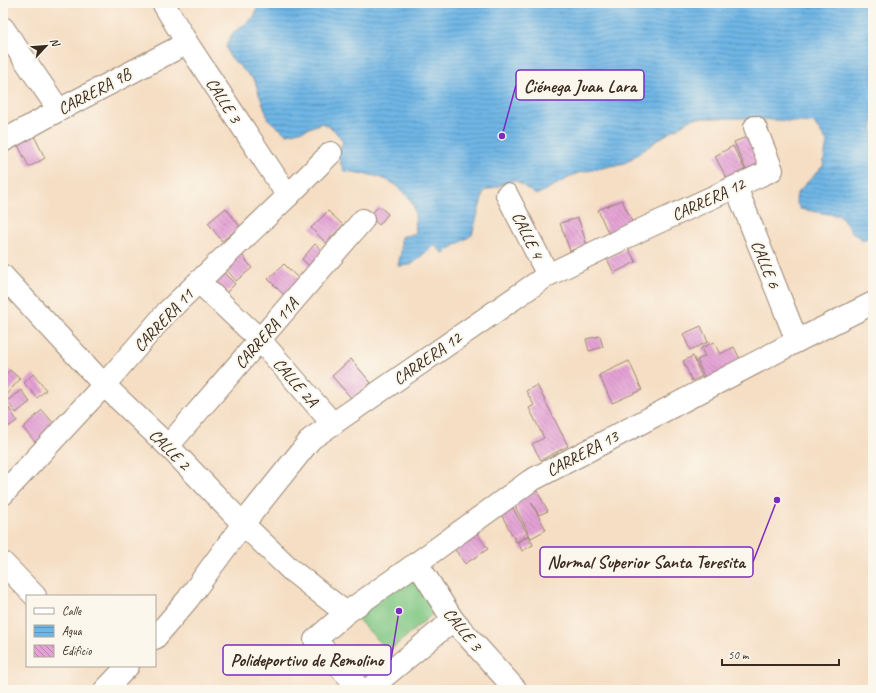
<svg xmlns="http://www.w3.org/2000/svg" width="876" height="693" font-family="Caveat,sans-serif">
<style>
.pitch{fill:#81c783;stroke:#5e7850}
.water{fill:url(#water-rules);stroke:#547082}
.building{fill:url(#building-back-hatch)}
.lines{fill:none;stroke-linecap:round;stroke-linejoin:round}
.minor-casing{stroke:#988471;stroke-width:24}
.minor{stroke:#fff;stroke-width:22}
.labels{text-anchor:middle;stroke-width:4;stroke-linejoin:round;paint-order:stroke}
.street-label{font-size:17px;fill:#3b2a1e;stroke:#fbf7ec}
.leader{fill:none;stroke:#7b2cbf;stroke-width:1.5}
.callout-dot{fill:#7b2cbf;stroke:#fbf7ec;stroke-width:1.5}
.callout{fill:#fbf7ec;stroke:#7b2cbf;stroke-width:1.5}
.callout-label{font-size:18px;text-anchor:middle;font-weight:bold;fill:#3b2a1e}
</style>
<defs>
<pattern id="water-rules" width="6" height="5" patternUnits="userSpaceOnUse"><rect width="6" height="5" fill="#6eb6e6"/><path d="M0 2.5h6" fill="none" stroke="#5c94ba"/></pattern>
<pattern id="building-back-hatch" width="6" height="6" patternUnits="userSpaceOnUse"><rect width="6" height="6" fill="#e4a1d5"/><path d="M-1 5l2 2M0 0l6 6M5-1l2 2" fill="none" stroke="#ba83ac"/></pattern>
</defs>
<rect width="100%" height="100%" fill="#fbf7ec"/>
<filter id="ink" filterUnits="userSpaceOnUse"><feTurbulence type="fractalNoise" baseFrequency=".025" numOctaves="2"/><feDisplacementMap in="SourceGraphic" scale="8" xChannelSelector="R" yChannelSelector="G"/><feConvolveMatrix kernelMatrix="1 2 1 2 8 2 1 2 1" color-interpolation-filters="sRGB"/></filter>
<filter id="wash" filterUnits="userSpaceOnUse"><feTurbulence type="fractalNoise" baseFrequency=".012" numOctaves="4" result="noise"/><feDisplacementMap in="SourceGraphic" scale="16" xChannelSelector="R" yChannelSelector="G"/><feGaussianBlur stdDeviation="0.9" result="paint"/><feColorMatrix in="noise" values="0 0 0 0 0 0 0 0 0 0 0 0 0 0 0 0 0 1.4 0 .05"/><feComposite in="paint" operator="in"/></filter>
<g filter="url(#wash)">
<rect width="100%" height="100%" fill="#f5dec4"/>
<!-- pitch -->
<path class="pitch" d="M407 573 442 606 389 651 355 617Z"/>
<!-- water -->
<path class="water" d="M259 3H873V234L863 241 852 232 841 216 800 209 796 201 797 193 823 166 827 142 814 123 746 118H694L662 137 625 163 578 173 536 195 515 180 484 191 472 235 443 253 434 245 411 265 398 266 401 252V237L416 233C415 225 416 215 414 208 412 201 407 195 402 190 385 175 366 174 344 171L337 155 343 141 333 129 322 123 304 130 286 134 268 119 265 109 259 94 255 81 229 56 226 46 232 34 254 17Z"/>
<g id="blocks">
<!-- building -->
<g class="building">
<path d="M31 130 45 158 29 167 15 139Z"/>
<path d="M749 136 761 163 746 170 734 142Z"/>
<path d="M733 146 745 170 727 179 715 156Z"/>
<path d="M622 200 634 226 610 237 598 210Z"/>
<path d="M379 206 388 214 379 225 369 216Z"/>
<path d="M226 208 240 227 222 241 208 223Z"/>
<path d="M328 211 343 225 326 243 311 228Z"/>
<path d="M578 218 587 245 570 251 560 223Z"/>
<path d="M315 244 324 252 310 267 302 259Z"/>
<path d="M628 248 636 262 614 273 607 259Z"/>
<path d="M240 252 252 268 236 281 223 265Z"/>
<path d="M284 264 300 280 285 296 268 279Z"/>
<path d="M220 269 235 284 220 299 205 283Z"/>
<path d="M701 326 708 342 690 350 683 334Z"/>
<path d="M600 336 603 347 589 351 586 339Z"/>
<path d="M714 342 720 354 734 347 742 363 706 380 697 360 705 356 701 348Z"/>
<path d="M693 356 702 376 692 381 683 361Z"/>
<path d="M351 359 371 383 352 399 332 376Z"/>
<path d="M629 361 642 390 612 403 599 375Z"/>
<path d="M10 370 20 379 5 396 3 394V378Z"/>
<path d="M33 374 46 390 37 398 24 383Z"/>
<path d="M537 385 568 446 541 460 532 444 544 438 529 408 534 405 526 391Z"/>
<path d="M21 390 30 402 16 413 7 401Z"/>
<path d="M9 408 17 421 8 427 3 419V411Z"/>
<path d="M42 410 56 426 37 444 23 428Z"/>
<path d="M537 491 548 511 539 515 531 502 546 530 531 538 514 504Z"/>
<path d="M513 508 528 535 516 542 501 514Z"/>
<path d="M476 532 488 549 465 564 454 548Z"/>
<path d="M529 536 533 545 522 551 518 542Z"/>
</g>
</g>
</g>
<g filter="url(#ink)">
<use href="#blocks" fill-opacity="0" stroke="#988471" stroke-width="1"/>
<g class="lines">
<defs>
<g id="minor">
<path d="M163 3 187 43 288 196"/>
<path d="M3 28 59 110"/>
<path d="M3 141 59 110 187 43"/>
<path d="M736 187 797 341"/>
<path d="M507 195 548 275"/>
<path d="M3 276 104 385 168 446 243 524 291 570 346 613"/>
<path d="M199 282 260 340 333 424"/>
<path d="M168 446 363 220"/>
<path d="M3 494 104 385 167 312 288 196 331 153"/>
<path d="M3 563 35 596"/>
<path d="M417 563 453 620 516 690"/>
<path d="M155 638 188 599 243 524 311 439 548 275 641 230 772 170 755 127"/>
<path d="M105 690 128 666"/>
<path d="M361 690 315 640 346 613 417 563 530 481 797 341 873 303"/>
<path d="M368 690 453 620"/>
</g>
</defs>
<!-- minor casing -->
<use href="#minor" class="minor-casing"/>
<!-- minor -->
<use href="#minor" class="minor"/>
</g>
</g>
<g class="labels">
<!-- street labels -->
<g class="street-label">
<text transform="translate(94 91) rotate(-28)" y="6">CARRERA 9B</text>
<text transform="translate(224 100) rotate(57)" y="6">CALLE 3</text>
<text transform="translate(708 199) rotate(-25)" y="6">CARRERA 12</text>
<text transform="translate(528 235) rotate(64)" y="6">CALLE 4</text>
<text transform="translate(766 264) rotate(68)" y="6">CALLE 6</text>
<text transform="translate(163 320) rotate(-47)" y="6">CARRERA 11</text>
<text transform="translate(266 333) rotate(-49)" y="6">CARRERA 11A</text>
<text transform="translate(427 358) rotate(-35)" y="6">CARRERA 12</text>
<text transform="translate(296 382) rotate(49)" y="6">CALLE 2A</text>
<text transform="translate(170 449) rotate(45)" y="6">CALLE 2</text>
<text transform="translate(582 453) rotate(-28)" y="6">CARRERA 13</text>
<text transform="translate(463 629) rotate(51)" y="6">CALLE 3</text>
</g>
</g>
<!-- callouts -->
<path class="leader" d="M502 136L516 85M777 500L753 562M399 611L391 660"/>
<g class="callout-dot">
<circle cx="502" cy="136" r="4"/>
<circle cx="777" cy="500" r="4"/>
<circle cx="399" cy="611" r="4"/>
</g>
<g class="callout">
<rect x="516" y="70" width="128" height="30" rx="4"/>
<rect x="540" y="547" width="213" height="30" rx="4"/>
<rect x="223" y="645" width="168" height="30" rx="4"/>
</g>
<g class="callout-label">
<text x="580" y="92">Ciénega Juan Lara</text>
<text x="646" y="568">Normal Superior Santa Teresita</text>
<text x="307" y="666">Polideportivo de Remolino</text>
</g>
<!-- margin -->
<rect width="876" height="693" fill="none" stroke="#fbf7ec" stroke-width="16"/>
<!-- legend -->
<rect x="26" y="595" width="130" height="72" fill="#fbf7ec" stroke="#aea59a"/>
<rect x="34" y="608" width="20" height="6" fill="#ffffff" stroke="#aea59a"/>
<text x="62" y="615" font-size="12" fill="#3b2a1e">Calle</text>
<rect x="34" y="625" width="20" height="12" fill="url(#water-rules)" stroke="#aea59a"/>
<text x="62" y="635" font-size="12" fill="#3b2a1e">Agua</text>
<rect x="34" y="645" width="20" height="12" fill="url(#building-back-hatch)" stroke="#aea59a"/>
<text x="62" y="655" font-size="12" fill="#3b2a1e">Edificio</text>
<!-- north arrow -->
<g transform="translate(46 46) rotate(64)" stroke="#fbf7ec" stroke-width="3" paint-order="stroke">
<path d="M0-3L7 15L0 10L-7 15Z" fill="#3b2a1e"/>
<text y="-6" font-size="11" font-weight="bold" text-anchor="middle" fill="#3b2a1e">N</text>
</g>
<!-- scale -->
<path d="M722 659v6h117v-6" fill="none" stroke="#3b2a1e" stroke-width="2"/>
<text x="728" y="659" font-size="12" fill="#3b2a1e" stroke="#fbf7ec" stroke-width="3" paint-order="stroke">50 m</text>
</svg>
